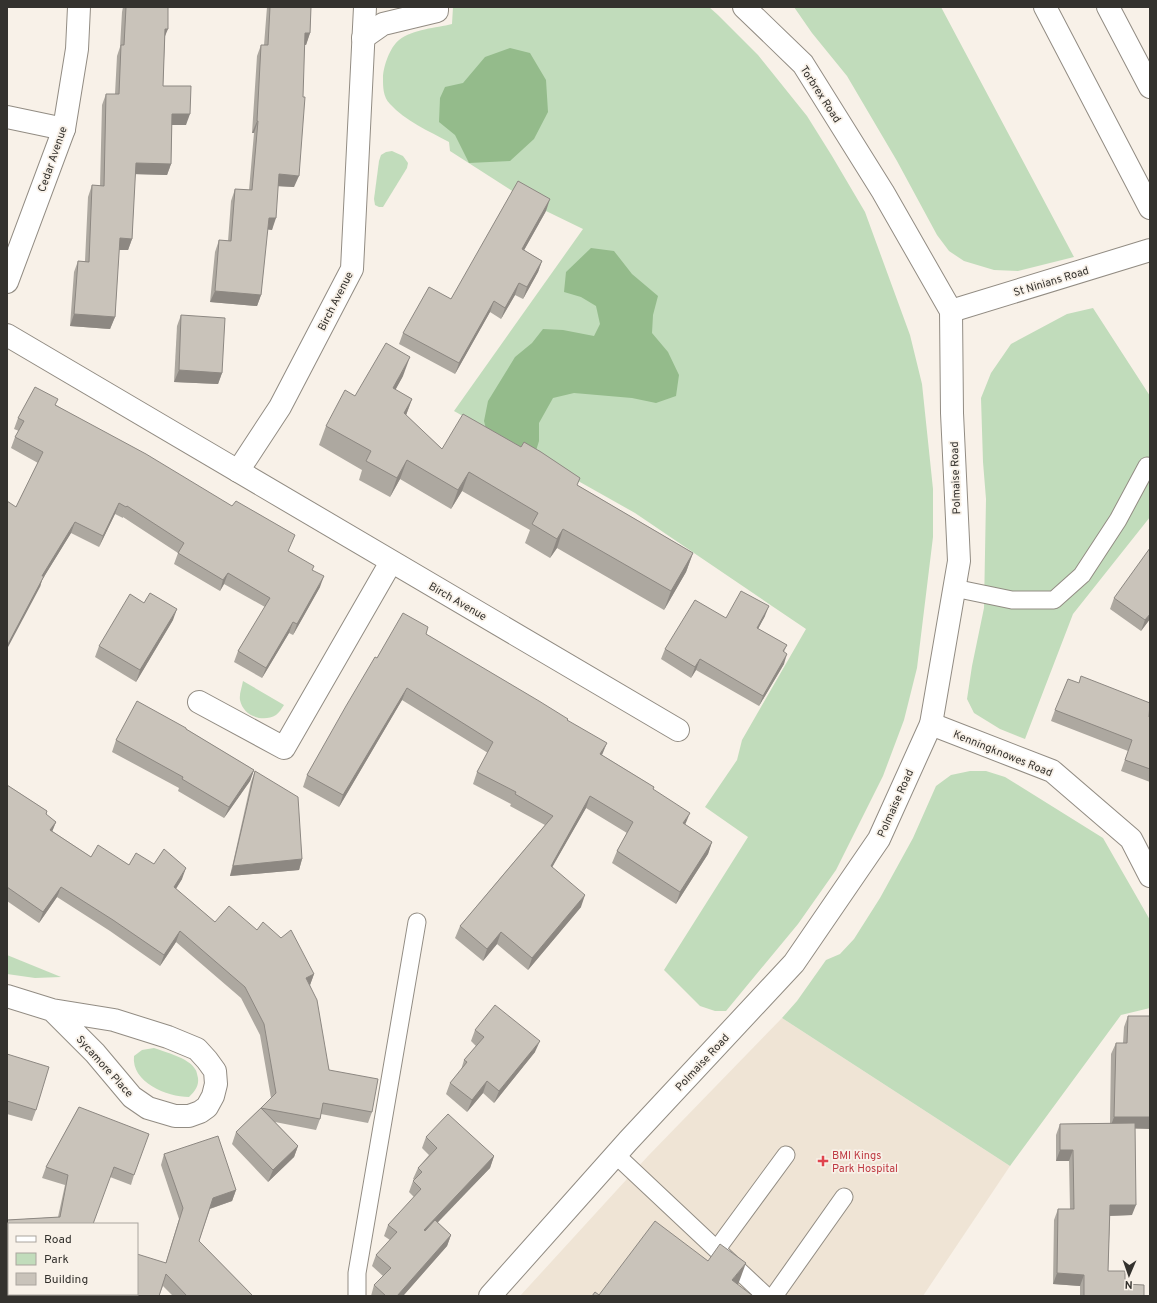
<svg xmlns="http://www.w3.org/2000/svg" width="1157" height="1303" font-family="Overpass,sans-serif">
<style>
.built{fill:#efe4d5}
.green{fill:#c1dcbb}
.forest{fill:#94bb8b}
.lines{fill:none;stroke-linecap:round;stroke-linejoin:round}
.lane-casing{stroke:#928c83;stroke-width:19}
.street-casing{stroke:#928c83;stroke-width:24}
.secondary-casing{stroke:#928c83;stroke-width:24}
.highway-casing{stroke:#928c83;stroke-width:24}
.lane{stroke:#fff;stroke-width:17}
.street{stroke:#fff;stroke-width:22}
.secondary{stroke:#fff;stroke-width:22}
.highway{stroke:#fff;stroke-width:22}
.wall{fill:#ada8a0}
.shaded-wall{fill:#8d8882}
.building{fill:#c9c3ba;stroke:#8d8882}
.health-dot{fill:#e0444e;stroke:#f8f1e8;stroke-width:1.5}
.labels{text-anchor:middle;stroke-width:3.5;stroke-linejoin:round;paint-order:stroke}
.street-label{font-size:11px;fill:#34322e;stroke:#f8f1e8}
.health-label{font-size:11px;fill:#be3a42;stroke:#f8f1e8;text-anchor:start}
</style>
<rect width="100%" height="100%" fill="#f8f1e8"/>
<!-- built -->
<path class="built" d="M782 1018 1010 1166 923 1296H520L648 1156Z"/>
<!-- green -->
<g class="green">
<path d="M453 7H709L718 15 758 55 807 116 832 156 865 212 910 335 922 384 933 489V537L917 668 904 720 883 776 836 870 798 924 726 1011H715L700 1006 664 970 748 837 705 807 737 760 742 740 806 629 635 513 454 411 583 229 546 211 514 192 450 151 449 142C429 131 405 121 390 104 383 97 383 87 383 78 383 67 390 47 399 40 413 29 436 28 452 24Z"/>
<path d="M794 7H941L1074 257 1018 271 994 270 964 261 949 251 937 235 897 161 847 76 812 33Z"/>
<path d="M392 151 403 156 408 163 407 168 383 207H379L375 205 374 199 379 161 381 155 386 152Z"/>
<path d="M1093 308 1150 396V517L1073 614 1025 739 1000 729 974 713 967 699 972 666 984 608 986 499 983 462 981 398 991 373 1011 344 1067 314Z"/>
<path d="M243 681 284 705C282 708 279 713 276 715 263 723 243 716 240 700 239 694 242 687 243 681Z"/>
<path d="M970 771H986L1005 777 1103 838 1150 920V1008L1121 1015 1010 1166 782 1018 797 1001 826 960 840 954 854 939 880 898 913 838 936 786 951 775Z"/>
<path d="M7 955 61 977 35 978 7 974Z"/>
<path d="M154 1048C165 1052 189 1058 195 1069 197 1071 197 1075 198 1078 199 1086 195 1091 189 1097 167 1097 131 1082 134 1056L142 1050Z"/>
</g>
<!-- forest -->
<g class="forest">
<path d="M510 48 530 53 546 80 548 112 534 139 510 161 469 163 455 135 439 122 440 98 445 87 463 83 485 57Z"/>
<path d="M591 248 614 251 632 274 658 296 653 315 652 333 668 352 679 375 676 396 656 403 632 398 574 393 553 398 539 423V441L534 457 486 429 484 421 488 401 515 357 532 343 543 329 563 330 594 336 600 324 596 306 581 297 564 292 566 272Z"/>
</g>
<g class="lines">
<defs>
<g id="lane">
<path d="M954 588 1012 600H1054L1082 575 1118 520 1147 466"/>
<path d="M616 1155 766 1296"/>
<path d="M717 1249 786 1155"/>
<path d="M357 1296V1273L417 922"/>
<path d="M774 1296 844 1197"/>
</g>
<g id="street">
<path d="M363 38 383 24 437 11V7"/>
<path d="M7 117 64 129"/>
<path d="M7 282 64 129 77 49 79 7"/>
<path d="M7 335 678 730"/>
<path d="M238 471 280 407 352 269 365 7"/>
<path d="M199 702 284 748 391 562"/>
<path d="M931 724 1052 771 1131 839 1150 876"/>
<path d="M7 996 52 1010 114 1020 168 1037 197 1049 207 1060 215 1071 216 1084 213 1096 207 1107 200 1112 189 1116H175L148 1108 132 1097 95 1053 52 1010"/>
</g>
<g id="secondary">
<path d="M951 311 1150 250"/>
<path d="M490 1296 628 1141 794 963 879 839 931 724 959 561 952 413 951 311 883 192 803 64 744 7"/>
</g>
<g id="highway">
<path d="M1045 7 1150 208"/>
<path d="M1108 7 1150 87"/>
</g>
</defs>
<!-- lane casing -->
<use href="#lane" class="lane-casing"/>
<!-- street casing -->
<use href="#street" class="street-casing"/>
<!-- secondary casing -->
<use href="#secondary" class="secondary-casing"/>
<!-- highway casing -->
<use href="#highway" class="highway-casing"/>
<!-- lane -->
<use href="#lane" class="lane"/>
<!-- street -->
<use href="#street" class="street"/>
<!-- secondary -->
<use href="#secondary" class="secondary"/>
<!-- highway -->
<use href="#highway" class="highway"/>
</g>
<!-- wall -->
<g class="wall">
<path d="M123 7H168L165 36 163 86 186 125H172L171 164 167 175 135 174 132 239 128 250H119L115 317 110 329 70 326 74 272 78 261H85L88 197 92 185 100 186 102 105 106 94H115L117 56 120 47 122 12Z"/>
<path d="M267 7H311L310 33 306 45 304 44 294 187 278 186 272 230 267 229 261 295 257 306 210 302 215 252 219 240 228 241 231 201 235 189 249 190 254 133H252L257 56 261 45H264Z"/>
<path d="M546 211 524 250 542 261 538 272 523 299 515 295 501 319 490 312 455 374 399 344 403 333 451 299Z"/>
<path d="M181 315 222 373 218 384 174 382 177 326Z"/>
<path d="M403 376 395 390 412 399 406 415 442 449 577 485 693 553 686 572 664 610 557 548 550 558 525 543 530 530 462 491 451 509 400 479 390 497 359 480 362 470 319 445 326 426 355 396Z"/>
<path d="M56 405 289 551 312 570 320 587 293 635 289 633 262 678 234 662 238 651 265 607 224 584 220 591 174 564 178 553 123 517V518L115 514 99 547 71 533 42 580 40 587 16 507 38 463 11 448 15 437 19 431 14 429 18 418Z"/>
<path d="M1114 598 1150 619 1141 631 1110 609Z"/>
<path d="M765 616 758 629 787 645 784 652V664L759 706 696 670 691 678 661 659 665 649 726 618Z"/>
<path d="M173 620 136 682 95 657 99 646Z"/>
<path d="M426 634 567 720 602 755 654 787 653 789 685 825 712 842 708 854 676 904 612 863 617 851 627 833 586 808 552 867 581 907 528 970 497 944 483 961 455 938 460 926 545 825 510 806 511 804 473 784 477 772 488 753 402 700 339 807 303 787 307 775 377 658Z"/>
<path d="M1055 710 1150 717V782L1121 771 1128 751 1051 721Z"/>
<path d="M186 729 254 770 250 781 224 818 178 791 179 788 112 752 116 740Z"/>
<path d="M255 771 302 859 299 870 230 876 251 782Z"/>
<path d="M7 785 47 811 46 815 56 822 52 831 91 857 129 865 154 864 182 879 176 889 215 922 257 930 314 974 310 985 329 1070 372 1112 368 1123 321 1114 320 1119 316 1130 275 1122 298 1146 294 1157 268 1182 232 1144 236 1132 271 1098 260 1035 241 998 176 942 160 966 110 931 57 897 39 923 7 901Z"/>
<path d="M1128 1016 1135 1129 1132 1215 1110 1216 1108 1271 1125 1284 1144 1296H1080V1286L1053 1284 1054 1220 1058 1209H1070L1069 1161H1056V1135L1060 1124 1110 1123 1111 1054 1116 1043H1123L1124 1027Z"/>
<path d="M475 1030 535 1052 494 1103 483 1093 467 1112 446 1094 450 1083 461 1070 464 1060 476 1046 471 1041Z"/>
<path d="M7 1054 36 1110 32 1121 7 1114Z"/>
<path d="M79 1107 134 1175 131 1185 110 1177 9 1273H7V1220L58 1217 65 1185 42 1178 46 1167Z"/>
<path d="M426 1137 494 1156 490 1168 437 1222 451 1235 447 1246 403 1296H371L374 1285 383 1276 372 1266 376 1255 390 1240 384 1236 388 1225 414 1197 409 1192 413 1181 414 1180 413 1179 418 1168 429 1155 422 1148Z"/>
<path d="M164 1154 236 1190 232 1201 210 1209 199 1241 253 1296H173L163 1286 159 1296H84L78 1294H137L166 1262 179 1219 161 1165Z"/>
</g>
<!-- shaded-wall -->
<g class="shaded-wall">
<path d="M165 29H168L163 41Z"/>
<path d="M305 33H310L306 45 301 44Z"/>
<path d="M172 114H190L186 125H168Z"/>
<path d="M257 121H258L254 133H252Z"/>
<path d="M136 163 171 164 167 175 131 174Z"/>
<path d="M279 174 299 176 294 187 275 186Z"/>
<path d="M550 199 546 211 518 261 522 249Z"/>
<path d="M269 218H276L272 230 264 229Z"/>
<path d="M120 238 132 239 128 250H116Z"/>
<path d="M542 261 538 272 523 299 527 287Z"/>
<path d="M519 283 515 295 501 319 505 308Z"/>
<path d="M215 291 261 295 257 306 210 302Z"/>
<path d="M494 301 490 312 455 374 459 363Z"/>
<path d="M74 314 115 317 110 329 70 326Z"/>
<path d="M410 357 403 376 386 407 393 388Z"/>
<path d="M179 370 222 373 218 384 174 382Z"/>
<path d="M412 399 405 418 404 413Z"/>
<path d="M407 460 400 479 390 497 397 478Z"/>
<path d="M469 472 462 491 451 509 458 490Z"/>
<path d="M119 503 115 514 99 547 103 536Z"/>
<path d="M75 522 71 533 42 580 40 587 7 649V646L42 576Z"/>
<path d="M563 529 557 548 550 558 557 539Z"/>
<path d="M693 553 686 572 664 610 671 591Z"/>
<path d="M228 573 224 584 220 591 223 580Z"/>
<path d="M324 576 320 587 293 635 297 624Z"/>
<path d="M769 606 765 616 753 638 757 628Z"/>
<path d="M177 609 173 620 136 682 140 670Z"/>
<path d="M1150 614V619L1141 631 1145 620Z"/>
<path d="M293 622 289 633 262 678 266 668Z"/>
<path d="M787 654 784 664 759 706 763 696Z"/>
<path d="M700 659 696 670 691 678 695 667Z"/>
<path d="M407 688 402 700 339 807 343 795Z"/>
<path d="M607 743 602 755 596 766 600 754Z"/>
<path d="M254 770 250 781 224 818 229 807Z"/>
<path d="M590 796 586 808 546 878 551 866Z"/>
<path d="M690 813 685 825 683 823Z"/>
<path d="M56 822 52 832 50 830Z"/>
<path d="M712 842 708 854 676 904 680 892Z"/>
<path d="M302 859 299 870 230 876 233 866Z"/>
<path d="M186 868 182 879 170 898 174 887Z"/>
<path d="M61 887 57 897 39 923 43 912Z"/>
<path d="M585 895 581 907 528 970 532 958Z"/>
<path d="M180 931 176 942 160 966 164 955Z"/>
<path d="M501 932 497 944 483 961 487 949Z"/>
<path d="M314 974 310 985 302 989 306 978Z"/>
<path d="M540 1041 535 1052 494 1103 499 1091Z"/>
<path d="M487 1081 483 1093 467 1112 472 1100Z"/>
<path d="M1114 1117H1150V1129L1110 1128Z"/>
<path d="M298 1146 294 1157 268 1182 273 1170Z"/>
<path d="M1060 1150H1073L1069 1161H1056Z"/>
<path d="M494 1156 490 1168 420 1241 424 1230Z"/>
<path d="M236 1190 232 1201 209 1209 213 1198Z"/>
<path d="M1110 1205H1136L1132 1215 1106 1216Z"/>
<path d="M451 1235 447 1246 403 1296H397Z"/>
<rect x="7" y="1263" width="2" height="10"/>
<path d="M746 1263 735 1293 732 1280Z"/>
<path d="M1057 1273 1084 1275 1080 1286 1053 1284Z"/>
</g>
<!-- building -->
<g class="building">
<path d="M126 7H168V29H165L163 86H191L190 114H172L171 164 136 163 132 239 120 238 115 317 74 314 78 261 89 262 92 185 104 186 106 94H119L121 45H124Z"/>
<path d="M270 7H311L310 33H305L303 97H305L299 176 279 174 276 218H269L261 295 215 291 219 240 231 241 235 189 252 190 258 121H257L261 45H268Z"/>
<path d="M518 181 550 199 522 249 542 261 527 287 519 283 505 308 494 301 459 363 403 333 429 287 451 299Z"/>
<path d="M181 315 225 318 222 373 179 370Z"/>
<path d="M386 343 410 357 393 388 412 399 404 413 442 449 463 414 521 447 524 442 541 452 580 478 577 485 693 553 671 591 563 529 557 539 532 524 538 513 469 472 458 490 407 460 397 478 366 461 371 451 326 426 345 390 355 396Z"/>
<path d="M35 387 58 399 55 405 146 454 232 506 236 501 295 535 288 551 314 566 312 570 324 576 297 624 293 622 266 668 238 651 270 598 228 573 223 580 178 553 184 543 127 506 126 507 119 503 103 536 75 522 42 576H44L7 646V501L16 507 43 452 15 437 24 421 18 418Z"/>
<path d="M1150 548V614L1145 620 1114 598Z"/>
<path d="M741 591 769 606 757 628 787 645 783 651 787 654 763 696 700 659 695 667 665 649 695 600 726 618Z"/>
<path d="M150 593 177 609 140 670 99 646 130 594 144 603Z"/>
<path d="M403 613 428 627 426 634 539 701 568 719 567 720 607 743 600 754 654 787 653 789 690 813 683 823 712 842 680 892 617 851 633 822 590 796 551 866 585 895 532 958 501 932 487 949 460 926 553 816 515 794 516 792 477 772 493 742 407 688 343 795 307 775 346 706 375 657 377 658Z"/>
<path d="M1081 676 1150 703 1149 717H1150V769L1125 760 1132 740 1055 710 1068 679 1079 683Z"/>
<path d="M137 701 186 728V729L254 770 229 807 182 779 183 777 116 740Z"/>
<path d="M255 771 298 797 302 859 233 866Z"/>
<path d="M7 785 47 811 46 814 56 822 50 830 91 857 98 845 129 865 136 853 154 864 164 849 186 868 174 887 215 922 229 906 257 930 263 922 281 938 291 930 314 974 306 978 317 1000 329 1070 378 1079 372 1112 323 1103 320 1119 261 1108 276 1093 264 1024 245 987 180 931 164 955 113 920 61 887 43 912 7 887Z"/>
<path d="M495 1005 540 1041 499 1091 487 1081 472 1100 450 1083 467 1062 464 1060 484 1037 475 1030Z"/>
<path d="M1128 1016H1150V1117H1114L1116 1043H1127Z"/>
<path d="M7 1054 49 1067 36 1110 7 1101Z"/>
<path d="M79 1107 149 1134 134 1175 114 1167 93 1224H9V1263H7V1220L60 1217 68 1175 46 1167Z"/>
<path d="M261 1108 298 1146 273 1170 236 1132Z"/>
<path d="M448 1114 494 1156 424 1230 425 1231 435 1220 451 1235 397 1296H386L374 1285 391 1268 376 1255 397 1232 388 1225 421 1189 413 1181 422 1172 418 1168 437 1148 426 1137Z"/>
<path d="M1135 1123 1136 1205H1110L1108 1271H1125V1284L1144 1285V1296H1084V1275L1057 1273 1058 1209H1074L1073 1150H1060V1124Z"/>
<path d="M218 1136 236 1190 213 1198 199 1241 253 1296H187L166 1274 159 1296H124L118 1294H137V1254L166 1263 183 1208 164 1154Z"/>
<path d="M655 1221 708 1261 720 1244 746 1263 732 1280 753 1296H592L595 1292 599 1295Z"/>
</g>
<!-- markers -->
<path class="health-dot" d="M821 1155h4v4h4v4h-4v4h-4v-4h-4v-4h4z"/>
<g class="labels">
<!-- street labels -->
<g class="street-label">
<text transform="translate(821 94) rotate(57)" y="4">Torbrex Road</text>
<text transform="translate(52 159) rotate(-71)" y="4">Cedar Avenue</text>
<text transform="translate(1051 281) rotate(-17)" y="4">St Ninians Road</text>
<text transform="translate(335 301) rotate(-63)" y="4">Birch Avenue</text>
<text transform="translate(955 478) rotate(-92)" y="4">Polmaise Road</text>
<text transform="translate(458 601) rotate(30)" y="4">Birch Avenue</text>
<text transform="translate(1003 753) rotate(22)" y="4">Kenningknowes Road</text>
<text transform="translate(895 803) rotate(-66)" y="4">Polmaise Road</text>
<text transform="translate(702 1062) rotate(-47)" y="4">Polmaise Road</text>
<text transform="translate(105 1066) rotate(48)" y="4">Sycamore Place</text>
</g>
<!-- health labels -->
<g class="health-label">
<text x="832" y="1159">BMI Kings<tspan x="832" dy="13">Park Hospital</tspan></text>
</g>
</g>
<!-- border -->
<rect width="1157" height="1303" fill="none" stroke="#34322e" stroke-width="16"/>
<!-- legend -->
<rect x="8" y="1223" width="130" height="72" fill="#f8f1e8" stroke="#aaa59e"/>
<rect x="16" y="1236" width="20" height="6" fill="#ffffff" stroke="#aaa59e"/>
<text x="44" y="1243" font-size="12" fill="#34322e">Road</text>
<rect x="16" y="1253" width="20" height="12" fill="#c1dcbb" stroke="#aaa59e"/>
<text x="44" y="1263" font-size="12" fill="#34322e">Park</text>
<rect x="16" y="1273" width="20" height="12" fill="#c9c3ba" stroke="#aaa59e"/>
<text x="44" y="1283" font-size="12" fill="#34322e">Building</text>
<!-- north arrow -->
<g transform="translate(1129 1275) rotate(182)" stroke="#f8f1e8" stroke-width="3" paint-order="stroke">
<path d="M0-3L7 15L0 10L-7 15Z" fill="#34322e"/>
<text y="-6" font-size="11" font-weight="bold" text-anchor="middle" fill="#34322e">N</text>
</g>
</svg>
